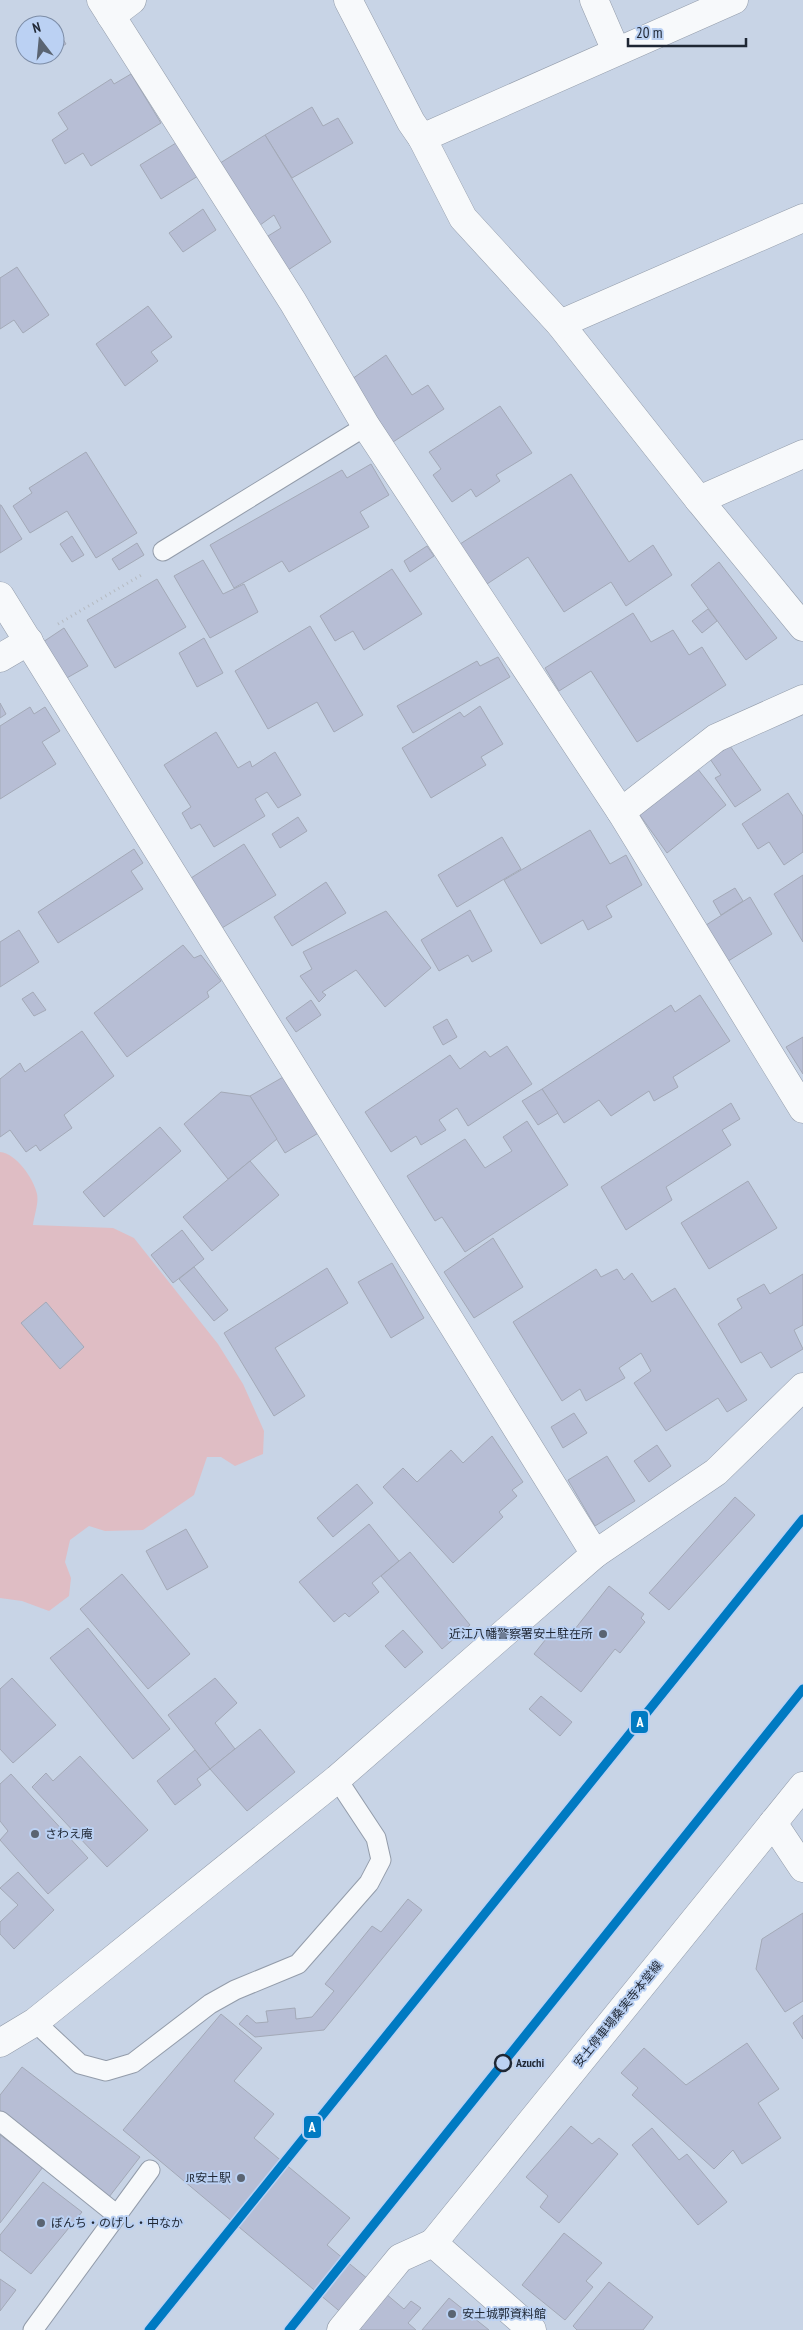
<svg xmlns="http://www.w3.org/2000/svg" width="803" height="2330" font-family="'PT Sans Narrow','Noto Sans JP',sans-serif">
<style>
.green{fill:#dfbdc4}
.building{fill:#b7bed5;stroke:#a3a9b7}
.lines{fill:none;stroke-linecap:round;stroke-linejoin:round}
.lane-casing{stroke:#939caa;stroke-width:21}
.street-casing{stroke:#939caa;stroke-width:29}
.secondary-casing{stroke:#939caa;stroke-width:29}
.path{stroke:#b5bac1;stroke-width:3;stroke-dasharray:1 4;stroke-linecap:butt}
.lane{stroke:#f7f9fb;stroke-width:19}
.street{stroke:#f7f9fb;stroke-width:28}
.secondary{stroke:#f7f9fb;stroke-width:28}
.rail-1-casing{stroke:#bbd1f3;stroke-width:12}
.rail-1{stroke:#007ac2;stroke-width:9}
.poi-dot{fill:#5a6472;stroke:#bbd1f3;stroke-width:2}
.stop-dot{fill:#bbd1f3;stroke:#1f2734;stroke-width:2.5}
.labels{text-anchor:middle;stroke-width:4;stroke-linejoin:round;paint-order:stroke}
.poi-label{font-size:12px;fill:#1f2734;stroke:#bbd1f3;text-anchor:start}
.street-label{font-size:12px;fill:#1f2734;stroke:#bbd1f3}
.stop-label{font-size:12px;font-weight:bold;fill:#1f2734;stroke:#bbd1f3;text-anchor:start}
.line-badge{stroke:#bbd1f3;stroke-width:2}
.badge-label{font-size:14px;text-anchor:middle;font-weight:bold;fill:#fff}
</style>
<rect width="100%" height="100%" fill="#c8d4e6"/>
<!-- green -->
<path class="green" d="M0 1152C16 1153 34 1179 37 1194 39 1203 34 1216 33 1225L113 1228 134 1238 218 1344 243 1384 264 1431 263 1454 235 1466 221 1457H207L194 1495 143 1530 105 1531 89 1526 70 1540 65 1562 71 1578 69 1596 49 1611 22 1601 0 1598Z"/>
<!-- building -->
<g class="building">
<path d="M55 26 66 44 55 51Z"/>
<path d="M131 74 161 123 91 166 83 153 65 164 52 140 68 129 58 113 111 79 114 84Z"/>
<path d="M312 107 323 126 338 118 353 143 292 178 265 135Z"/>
<path d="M265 135 331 242 288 270 268 236 281 228 274 215 256 228 217 165Z"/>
<path d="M176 143 198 176 161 199 140 165Z"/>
<path d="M203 209 216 230 183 252 169 233Z"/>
<path d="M17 267 49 315 23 333 14 320 0 329V278Z"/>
<path d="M148 306 172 337 151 352 158 361 125 386 96 344Z"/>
<path d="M386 355 412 395 428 385 444 409 393 442 352 379Z"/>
<path d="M500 406 532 453 496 475 500 481 476 497 471 489 452 502 433 475 441 469 429 452Z"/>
<path d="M86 452 137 533 96 558 67 511 30 533 13 506 32 493 29 488Z"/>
<path d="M371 464 389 495 360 512 369 527 289 572 282 561 234 588 210 545 342 470 347 478Z"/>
<path d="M571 474 629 562 653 545 672 575 626 606 611 582 564 612 528 557 487 584 460 544Z"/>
<path d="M1 505 22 539 0 553V505Z"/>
<path d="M72 536 84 555 72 562 60 544Z"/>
<path d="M137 543 144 555 119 570 112 559Z"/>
<path d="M427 546 434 556 410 572 404 561Z"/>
<path d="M203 560 223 594 244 584 258 612 210 638 174 576Z"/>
<path d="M719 562 777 638 746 660 691 585Z"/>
<path d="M392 569 422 614 364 650 353 631 335 641 320 616Z"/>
<path d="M157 579 186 627 115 668 87 620Z"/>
<path d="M708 609 717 621 702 633 692 621Z"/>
<path d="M633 613 651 642 673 630 689 655 702 647 726 685 637 742 591 671 559 691 545 668Z"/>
<path d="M310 626 363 715 334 732 317 702 268 729 235 671Z"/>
<path d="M64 628 88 666 65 679 43 642Z"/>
<path d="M204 638 223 673 197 687 179 653Z"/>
<path d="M498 657 510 677 413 733 397 706 477 661 480 666Z"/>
<path d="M0 703 6 714 0 718Z"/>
<path d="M480 706 503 744 481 757 486 765 431 798 402 748 460 712 464 717Z"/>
<path d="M30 707 34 714 45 707 60 731 42 742 56 764 0 799V726Z"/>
<path d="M216 732 238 768 250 761 252 767 275 752 301 795 278 808 267 792 255 799 265 816 214 847 200 824 191 829 182 813 191 807 164 765Z"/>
<path d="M730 746 761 790 735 807 715 778 721 775 710 759Z"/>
<path d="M697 768 726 805 667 853 639 814Z"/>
<path d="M788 793 803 816V852L784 865 769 842 758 849 742 824Z"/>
<path d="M298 817 307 831 280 848 272 834Z"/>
<path d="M590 830 610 864 626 855 642 885 606 906 612 917 588 930 583 920 541 944 504 880Z"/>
<path d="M502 837 521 869 457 907 438 875Z"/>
<path d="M244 844 276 895 222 928 191 878Z"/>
<path d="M134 849 143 863 131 871 143 889 58 943 38 912Z"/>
<path d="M803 875V942L774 894Z"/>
<path d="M326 882 346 913 292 946 274 917Z"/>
<path d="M735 888 743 901 721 915 713 901Z"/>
<path d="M750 897 772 934 725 963 703 927Z"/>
<path d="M470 910 492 951 472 962 468 955 439 971 421 940Z"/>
<path d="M386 911 431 968 385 1007 356 970 322 992 326 995 319 1002 300 976 312 969 303 952Z"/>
<path d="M19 930 39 962 0 987V942Z"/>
<path d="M183 945 194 958 201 955 221 981 207 992 209 997 127 1057 94 1013Z"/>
<path d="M33 992 46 1010 34 1016 22 999Z"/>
<path d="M700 995 730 1041 673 1077 678 1087 654 1101 649 1091 611 1116 599 1100 564 1123 542 1089 671 1005 675 1012Z"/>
<path d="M311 1000 321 1015 296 1032 286 1018Z"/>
<path d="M447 1019 457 1037 443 1045 433 1027Z"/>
<path d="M82 1031 114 1076 64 1115 72 1128 40 1151 36 1145 26 1152 10 1130 0 1137V1079L20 1063 25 1072Z"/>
<path d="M803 1037V1074L786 1047Z"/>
<path d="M507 1046 532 1084 468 1126 457 1108 439 1120 446 1130 421 1145 416 1136 391 1152 365 1112 450 1055 460 1069 485 1051 490 1057Z"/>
<path d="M285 1076 320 1132 285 1153 250 1096Z"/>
<path d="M542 1089 558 1113 538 1125 522 1101Z"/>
<path d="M221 1092 250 1096 277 1139 228 1179 184 1124Z"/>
<path d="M731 1103 740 1119 722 1130 731 1145 666 1187 672 1200 626 1230 601 1187Z"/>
<path d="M527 1121 568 1185 465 1252 442 1217 435 1221 407 1176 465 1139 485 1168 512 1151 503 1137Z"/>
<path d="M160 1127 181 1151 104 1217 83 1192Z"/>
<path d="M250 1161 279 1195 212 1251 183 1217Z"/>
<path d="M748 1181 777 1228 709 1269 681 1223Z"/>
<path d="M182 1230 204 1259 173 1283 151 1255Z"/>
<path d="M493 1238 523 1287 474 1318 444 1272Z"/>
<path d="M392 1263 424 1318 391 1338 358 1282Z"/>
<path d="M194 1267 228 1310 214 1321 179 1279Z"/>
<path d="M327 1268 348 1303 275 1348 305 1396 274 1416 224 1333Z"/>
<path d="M596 1269 601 1277 617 1269 624 1280 632 1273 652 1302 675 1288 747 1400 727 1412 718 1398 666 1431 634 1383 651 1371 641 1353 619 1368 625 1378 586 1401 580 1389 562 1401 513 1322Z"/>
<path d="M803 1274V1325L794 1330 803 1349 771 1368 761 1352 741 1363 718 1324 742 1308 737 1299 764 1284 770 1294Z"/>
<path d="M46 1302 84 1347 60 1369 21 1323Z"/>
<path d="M574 1413 587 1433 563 1448 551 1427Z"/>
<path d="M492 1436 523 1482 512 1490 517 1496 499 1512 503 1517 453 1563 383 1487 403 1468 417 1482 451 1450 463 1463Z"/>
<path d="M657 1445 671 1466 649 1482 634 1461Z"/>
<path d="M607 1456 635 1501 595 1526 568 1480Z"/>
<path d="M357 1484 373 1503 333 1537 317 1518Z"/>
<path d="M735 1497 755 1515 669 1610 649 1593Z"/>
<path d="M369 1524 399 1561 372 1583 379 1592 349 1617 345 1613 334 1622 299 1582Z"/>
<path d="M186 1529 208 1567 167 1590 146 1551Z"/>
<path d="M410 1552 470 1625 442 1649 381 1576Z"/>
<path d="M122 1574 190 1654 148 1689 80 1609Z"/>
<path d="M609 1586 644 1614 641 1618 645 1622 620 1653 615 1649 581 1692 534 1654 554 1629 567 1639Z"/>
<path d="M88 1628 170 1729 133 1759 50 1658Z"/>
<path d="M403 1630 423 1652 405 1668 385 1646Z"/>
<path d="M12 1678 56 1725 13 1763 0 1749V1689Z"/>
<path d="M215 1678 237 1703 215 1723 235 1749 210 1769 168 1715Z"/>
<path d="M541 1696 572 1722 560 1736 529 1709Z"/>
<path d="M260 1729 295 1772 247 1811 210 1769Z"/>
<path d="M195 1750 210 1769 197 1779 201 1785 175 1805 157 1781Z"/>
<path d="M80 1756 148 1830 107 1867 32 1787 46 1773 53 1781Z"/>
<path d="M11 1774 88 1858 48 1894 0 1840 8 1831 0 1821V1784Z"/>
<path d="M18 1872 54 1910 14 1949 0 1934V1922L18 1905 0 1888Z"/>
<path d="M408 1899 422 1910 324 2030 255 2037 239 2024 247 2015 256 2023 268 2022 266 2011 295 2008 296 2019 312 2017 334 1991 325 1984 372 1926 381 1932Z"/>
<path d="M803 1913V2001L785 2012 756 1969 762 1939Z"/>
<path d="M221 2014 262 2048 234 2081 274 2114 254 2138 350 2218 327 2245 404 2309 411 2301 421 2308 408 2323 416 2330H362L123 2130Z"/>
<path d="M803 2015V2039L793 2023Z"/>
<path d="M747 2043 779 2089 758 2103 781 2138 742 2164 733 2150 714 2169 632 2095 638 2088 621 2073 644 2048 686 2085Z"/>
<path d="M22 2067 140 2157 109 2197 0 2113V2095Z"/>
<path d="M571 2126 592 2144 599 2138 618 2154 559 2223 540 2207 548 2196 526 2177Z"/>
<path d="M652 2128 679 2160 687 2154 727 2202 698 2225 632 2145Z"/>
<path d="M0 2135 43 2167 0 2223Z"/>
<path d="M43 2182 82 2212 31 2274 0 2250V2235Z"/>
<path d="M564 2233 602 2263 586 2281 593 2287 565 2320 522 2285Z"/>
<path d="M0 2279 16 2290 0 2311Z"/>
<path d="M609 2282 653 2317 643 2330H577L573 2326Z"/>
<path d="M449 2298 489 2330H422Z"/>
</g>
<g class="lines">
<defs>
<g id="lane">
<path d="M163 551 366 426"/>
<path d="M35 2022 80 2064 106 2071 133 2063 210 2004 235 1990 298 1964 369 1883 381 1860 376 1838 337 1779"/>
<path d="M0 2121 117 2215"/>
<path d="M33 2330 150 2170"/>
</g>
<g id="street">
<path d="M101 0 293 302 366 426 621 812 803 1109"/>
<path d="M348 0 411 122 422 138 463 218 560 324 699 500"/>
<path d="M594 0 616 51"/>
<path d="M111 16 132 0"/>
<path d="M422 138 734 0"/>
<path d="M560 324 803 218"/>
<path d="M803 454 699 500 803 627"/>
<path d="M0 596 595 1554"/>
<path d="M0 658 29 641"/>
<path d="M621 812 716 738 803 699"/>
<path d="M773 1823 803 1868"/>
<path d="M0 2043 35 2022 337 1779 595 1554 716 1472 803 1387"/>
<path d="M341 2330 400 2258 433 2243 532 2330"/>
</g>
<path id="secondary" d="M433 2243 803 1786"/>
</defs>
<!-- lane casing -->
<use href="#lane" class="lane-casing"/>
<!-- street casing -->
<use href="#street" class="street-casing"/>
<!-- secondary casing -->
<use href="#secondary" class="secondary-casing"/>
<!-- path -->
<path class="path" d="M58 624 143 574"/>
<!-- lane -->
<use href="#lane" class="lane"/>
<!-- street -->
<use href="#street" class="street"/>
<!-- secondary -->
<use href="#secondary" class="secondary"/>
<defs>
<g id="rail-1">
<path d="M149 2330 803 1519"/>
<path d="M289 2330 803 1689"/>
</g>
</defs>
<!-- rail-1 casing -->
<use href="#rail-1" class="rail-1-casing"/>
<!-- rail-1 -->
<use href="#rail-1" class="rail-1"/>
</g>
<!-- markers -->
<g class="poi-dot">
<circle cx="603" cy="1634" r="5"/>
<circle cx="35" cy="1834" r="5"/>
<circle cx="241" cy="2178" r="5"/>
<circle cx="41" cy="2223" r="5"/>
<circle cx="452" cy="2314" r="5"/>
</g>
<circle class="stop-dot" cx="503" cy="2063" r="8"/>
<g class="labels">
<!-- poi labels -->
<g class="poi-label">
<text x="593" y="1638" text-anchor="end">近江八幡警察署安土駐在所</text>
<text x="45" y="1838">さわえ庵</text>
<text x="231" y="2182" text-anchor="end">JR安土駅</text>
<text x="51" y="2227">ぼんち・のげし・中なか</text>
<text x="462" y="2318">安土城郭資料館</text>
</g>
<!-- street labels -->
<g class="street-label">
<text transform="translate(618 2014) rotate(-51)" y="4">安土停車場桑実寺本堂線</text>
</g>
<!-- stop labels -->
<g class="stop-label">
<text x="516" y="2067">Azuchi</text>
</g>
</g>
<g class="line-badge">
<rect x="630" y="1710" width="19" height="24" rx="5" fill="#007ac2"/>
<rect x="303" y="2115" width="19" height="24" rx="5" fill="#007ac2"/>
</g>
<g class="badge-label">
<text x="640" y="1727">A</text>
<text x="312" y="2132">A</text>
</g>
<!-- north arrow -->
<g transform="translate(40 40) rotate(344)"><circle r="24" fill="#bbd1f3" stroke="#7d8da7"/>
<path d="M0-4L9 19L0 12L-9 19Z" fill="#5a6472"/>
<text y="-8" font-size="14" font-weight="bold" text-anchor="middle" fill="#1f2734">N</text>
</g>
<!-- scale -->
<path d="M628 38v8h118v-8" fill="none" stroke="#1f2734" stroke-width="2.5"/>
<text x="636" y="38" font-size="15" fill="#1f2734" stroke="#bbd1f3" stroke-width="4" paint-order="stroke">20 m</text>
</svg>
